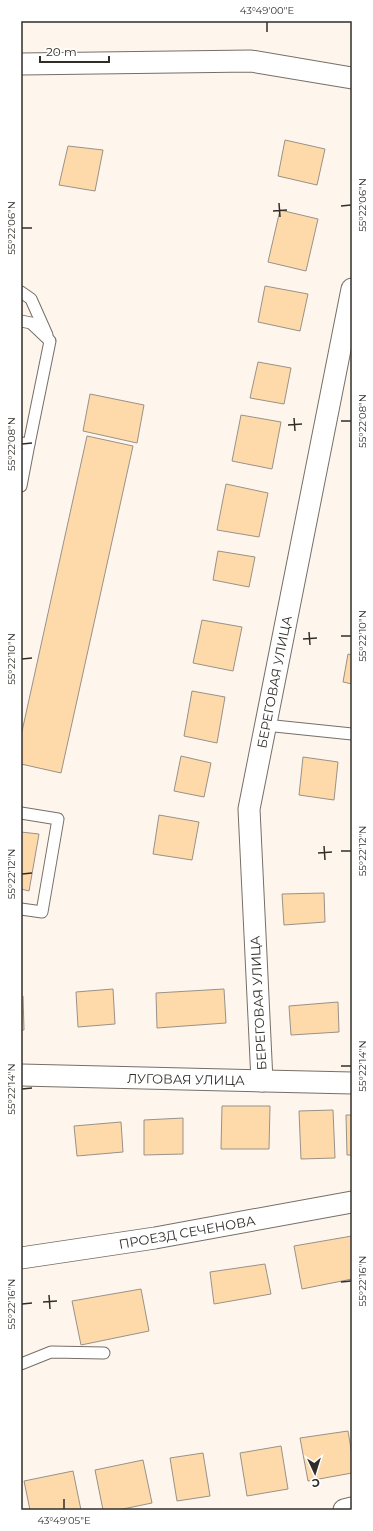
<svg xmlns="http://www.w3.org/2000/svg" width="373" height="1531" font-family="Montserrat,sans-serif">
<style>
.building{fill:#fedaaa;stroke:#999289}
.lines{fill:none;stroke-linecap:round;stroke-linejoin:round}
.service-casing{stroke:#766f67;stroke-width:13}
.minor-casing{stroke:#766f67;stroke-width:23}
.service{stroke:#fff;stroke-width:11}
.minor{stroke:#fff;stroke-width:21}
.ticks{fill:none;stroke:#312e2a;stroke-width:1.5}
.labels{text-anchor:middle;stroke-width:3;stroke-linejoin:round;paint-order:stroke}
.street-label{font-size:13px;fill:#312e2a;stroke:#fff}
.neatline{fill:none;stroke:#312e2a;stroke-width:1.5}
.ticks-label{font-size:10px;text-anchor:middle;fill:#312e2a}
</style>
<rect width="100%" height="100%" fill="#fef6ec"/>
<!-- building -->
<g class="building">
<path d="M285 140 325 149 317 185 278 176Z"/>
<path d="M68 146 103 150 95 191 59 185Z"/>
<path d="M280 210 318 219 306 271 268 262Z"/>
<path d="M265 286 308 294 300 331 258 322Z"/>
<path d="M258 362 291 368 284 404 250 398Z"/>
<path d="M90 394 144 405 137 443 83 431Z"/>
<path d="M241 415 281 422 272 469 232 461Z"/>
<path d="M87 436 133 446 61 773 21 764V736Z"/>
<path d="M226 484 268 493 259 537 217 530Z"/>
<path d="M218 551 255 557 249 587 213 580Z"/>
<path d="M202 620 242 627 233 671 193 663Z"/>
<path d="M348 654 352 655V684L343 682Z"/>
<path d="M192 691 225 697 217 743 184 736Z"/>
<path d="M181 756 211 763 204 797 174 791Z"/>
<path d="M303 757 338 762 334 800 299 795Z"/>
<path d="M159 815 199 822 192 860 153 854Z"/>
<path d="M21 832 39 834 29 891 21 889Z"/>
<path d="M324 893 325 922 284 925 282 894Z"/>
<path d="M113 989 115 1024 78 1027 76 992Z"/>
<path d="M224 989 226 1023 157 1028 156 993Z"/>
<path d="M21 996H23L24 1030H21Z"/>
<path d="M338 1002 339 1032 291 1035 289 1006Z"/>
<path d="M222 1106H270L269 1149H221Z"/>
<path d="M333 1110 335 1158 301 1159 299 1111Z"/>
<path d="M346 1115H352V1155H347Z"/>
<path d="M183 1118V1154L144 1155V1120Z"/>
<path d="M121 1122 123 1152 77 1156 74 1126Z"/>
<path d="M352 1236V1279L302 1289 294 1246Z"/>
<path d="M265 1264 271 1294 214 1304 210 1272Z"/>
<path d="M141 1289 149 1331 81 1345 72 1301Z"/>
<path d="M348 1431 352 1455V1473L308 1481 300 1438Z"/>
<path d="M281 1446 288 1489 247 1496 240 1453Z"/>
<path d="M203 1453 210 1496 177 1501 170 1458Z"/>
<path d="M143 1460 152 1503 118 1510H103L95 1470Z"/>
<path d="M73 1471 81 1510H30L24 1481Z"/>
</g>
<g class="lines">
<defs>
<g id="service">
<path d="M21 292 31 299 47 335"/>
<path d="M21 321 31 323 50 341 29 444"/>
<path d="M21 443 29 444 21 486"/>
<path d="M265 725 352 734"/>
<path d="M21 813 58 819 42 912 21 909"/>
<path d="M21 1364 51 1352 104 1353"/>
</g>
<g id="minor">
<path d="M21 64 251 61 352 78"/>
<path d="M21 1075 352 1083"/>
<path d="M262 1081 249 809 352 289"/>
<path d="M21 1258 155 1238 352 1202"/>
<path d="M344 1510 352 1508"/>
</g>
</defs>
<!-- service casing -->
<use href="#service" class="service-casing"/>
<!-- minor casing -->
<use href="#minor" class="minor-casing"/>
<!-- service -->
<use href="#service" class="service"/>
<!-- minor -->
<use href="#minor" class="minor"/>
</g>
<!-- ticks -->
<path class="ticks" d="M267 22V32M279 203 280 217M341 206 351 205M273 211 287 210M22 228H32M294 418 295 431M341 421H351M288 425 302 424M22 444 32 443M309 632 310 645M341 636H351M303 639 317 638M22 659 32 658M324 846 325 860M341 851H351M318 853 332 852M22 874 32 873M341 1066H351M22 1089 32 1088M341 1282 351 1281M49 1295 50 1309M43 1302 57 1301M22 1304 32 1303M64 1499V1509"/>
<g class="labels">
<!-- street labels -->
<g class="street-label">
<text transform="translate(274 682) rotate(-79)" y="5">БЕРЕГОВАЯ УЛИЦА</text>
<text transform="translate(258 1003) rotate(-93)" y="5">БЕРЕГОВАЯ УЛИЦА</text>
<text transform="translate(186 1079) rotate(1)" y="5">ЛУГОВАЯ УЛИЦА</text>
<text transform="translate(187 1232) rotate(-10)" y="5">ПРОЕЗД СЕЧЕНОВА</text>
</g>
</g>
<!-- border -->
<rect width="373" height="1531" fill="none" stroke="#ffffff" stroke-width="44"/>
<!-- north arrow -->
<g transform="translate(315 1473) rotate(176)" stroke="#ffffff" stroke-width="3" paint-order="stroke">
<path d="M0-3L7 15L0 10L-7 15Z" fill="#312e2a"/>
<text y="-6" font-size="11" font-weight="bold" text-anchor="middle" fill="#312e2a">С</text>
</g>
<!-- scale -->
<path d="M40 56v6h69v-6" fill="none" stroke="#312e2a" stroke-width="2"/>
<text x="46" y="56" font-size="12" fill="#312e2a" stroke="#ffffff" stroke-width="3" paint-order="stroke">20 m</text>
<rect x="22" y="22" width="329" height="1487" class="neatline"/>
<g class="ticks-label">
<text x="267" y="14">43°49'00"E</text>
<text transform="translate(362 205) rotate(-90)" y="4">55°22'06"N</text>
<text transform="translate(11 228) rotate(-90)" y="4">55°22'06"N</text>
<text transform="translate(362 421) rotate(-90)" y="4">55°22'08"N</text>
<text transform="translate(11 444) rotate(-90)" y="4">55°22'08"N</text>
<text transform="translate(362 636) rotate(-90)" y="4">55°22'10"N</text>
<text transform="translate(11 659) rotate(-90)" y="4">55°22'10"N</text>
<text transform="translate(362 851) rotate(-90)" y="4">55°22'12"N</text>
<text transform="translate(11 874) rotate(-90)" y="4">55°22'12"N</text>
<text transform="translate(362 1066) rotate(-90)" y="4">55°22'14"N</text>
<text transform="translate(11 1089) rotate(-90)" y="4">55°22'14"N</text>
<text transform="translate(362 1281) rotate(-90)" y="4">55°22'16"N</text>
<text transform="translate(11 1304) rotate(-90)" y="4">55°22'16"N</text>
<text x="64" y="1524">43°49'05"E</text>
</g>
</svg>
